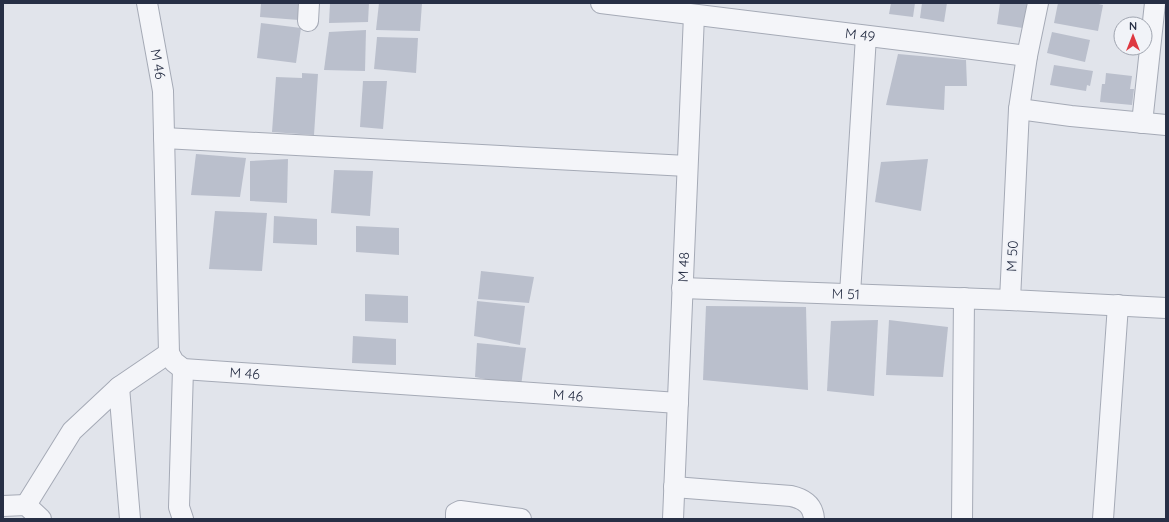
<svg xmlns="http://www.w3.org/2000/svg" width="1169" height="522" font-family="Quicksand,sans-serif">
<style>
.building{fill:#babfcc}
.lines{fill:none;stroke-linecap:round;stroke-linejoin:round}
.street-casing{stroke:#a5aab6;stroke-width:22}
.street{stroke:#f4f5f9;stroke-width:20}
.labels{text-anchor:middle;stroke-width:4;stroke-linejoin:round;paint-order:stroke}
.street-label{font-size:14px;fill:#272f45;stroke:#f1f3f8}
</style>
<rect width="100%" height="100%" fill="#e1e4eb"/>
<!-- building -->
<g class="building">
<path d="M261 3H300L299 20 260 17Z"/>
<path d="M330 3H369L368 22 329 23Z"/>
<path d="M379 3H422L420 31 376 30Z"/>
<path d="M891 3H915L913 17 889 14Z"/>
<path d="M922 3H947L944 22 920 18Z"/>
<path d="M1000 3H1027L1023 28 997 24Z"/>
<path d="M1058 3H1094L1103 5 1098 31 1054 23Z"/>
<path d="M261 23 301 28 296 63 257 58Z"/>
<path d="M366 30 365 71 324 70 329 32Z"/>
<path d="M1052 32 1090 40 1085 62 1047 53Z"/>
<path d="M377 37 418 38 416 73 374 69Z"/>
<path d="M898 54 966 60 967 86H945L944 110 886 105Z"/>
<path d="M1054 65 1093 71 1090 86 1087 85 1086 91 1050 85Z"/>
<path d="M302 73 318 74 314 135 272 132 276 77 302 78Z"/>
<path d="M1106 73 1132 76 1130 89H1134L1132 105 1100 102 1102 84H1105Z"/>
<path d="M363 81H387L383 129 360 127Z"/>
<path d="M196 154 246 158 240 197 191 195Z"/>
<path d="M288 159 287 203 250 201V161Z"/>
<path d="M928 159 921 211 875 202 881 162Z"/>
<path d="M334 170 373 171 370 216 331 213Z"/>
<path d="M215 211 267 213 262 271 209 269Z"/>
<path d="M274 216 317 219V245L273 243Z"/>
<path d="M356 226 399 228V255L356 252Z"/>
<path d="M481 271 534 277 529 303 478 299Z"/>
<path d="M365 294 408 296V323L365 321Z"/>
<path d="M477 301 525 306 520 345 474 336Z"/>
<path d="M706 306 806 307 808 390 703 380Z"/>
<path d="M878 320 874 396 827 391 831 321Z"/>
<path d="M889 320 948 327 943 377 886 375Z"/>
<path d="M353 336 396 339V365L352 363Z"/>
<path d="M477 343 526 348 521 386 475 377Z"/>
</g>
<g class="lines">
<defs>
<g id="street">
<path id="s1" d="M147 3 163 91 169 353 174 362 183 369 678 403"/>
<path id="s2" d="M601 3 926 43 1027 56"/>
<path d="M1038 3 1027 56 1019 109 1010 300 1166 308"/>
<path d="M308 21 309 3"/>
<path d="M1019 109 1071 116 1166 125"/>
<path d="M1142 123 1155 3"/>
<path d="M164 138 687 166"/>
<path id="s3" d="M682 288 1010 300"/>
<path d="M850 294 866 36"/>
<path d="M119 387 169 353"/>
<path d="M674 487 791 496C804 499 813 505 814 519"/>
<path d="M26 505 72 431 119 387 130 519"/>
<path d="M3 506 26 505 41 519"/>
<path d="M183 519 179 507 183 369"/>
<path d="M456 519V513L460 511 521 519"/>
<path id="s4" d="M673 519 694 15"/>
<path d="M962 519 964 298"/>
<path d="M1103 519 1118 305"/>
</g>
</defs>
<!-- street casing -->
<use href="#street" class="street-casing"/>
<!-- street -->
<use href="#street" class="street"/>
</g>
<g class="labels">
<!-- street labels -->
<g class="street-label">
<text dy="5" stroke="none"><textPath href="#s2" startOffset="261">M 49</textPath></text>
<text dy="5" stroke="none"><textPath href="#s1" startOffset="62">M 46</textPath></text>
<text transform="translate(1012 256) rotate(-87)" y="5">M 50</text>
<text dy="5" stroke="none"><textPath href="#s4" startOffset="252">M 48</textPath></text>
<text dy="5" stroke="none"><textPath href="#s3" startOffset="164">M 51</textPath></text>
<text dy="5" stroke="none"><textPath href="#s1" startOffset="435">M 46</textPath></text>
<text dy="5" stroke="none"><textPath href="#s1" startOffset="759">M 46</textPath></text>
</g>
</g>
<!-- border -->
<rect width="1169" height="522" fill="none" stroke="#272f45" stroke-width="8"/>
<!-- north arrow -->
<g transform="translate(1133 36)"><circle r="19" fill="#f1f3f8" stroke="#a0a5b0"/>
<path d="M0-3L7 15L0 10L-7 15Z" fill="#de3841"/>
<text y="-6" font-size="11" font-weight="bold" text-anchor="middle" fill="#272f45">N</text>
</g>
</svg>
